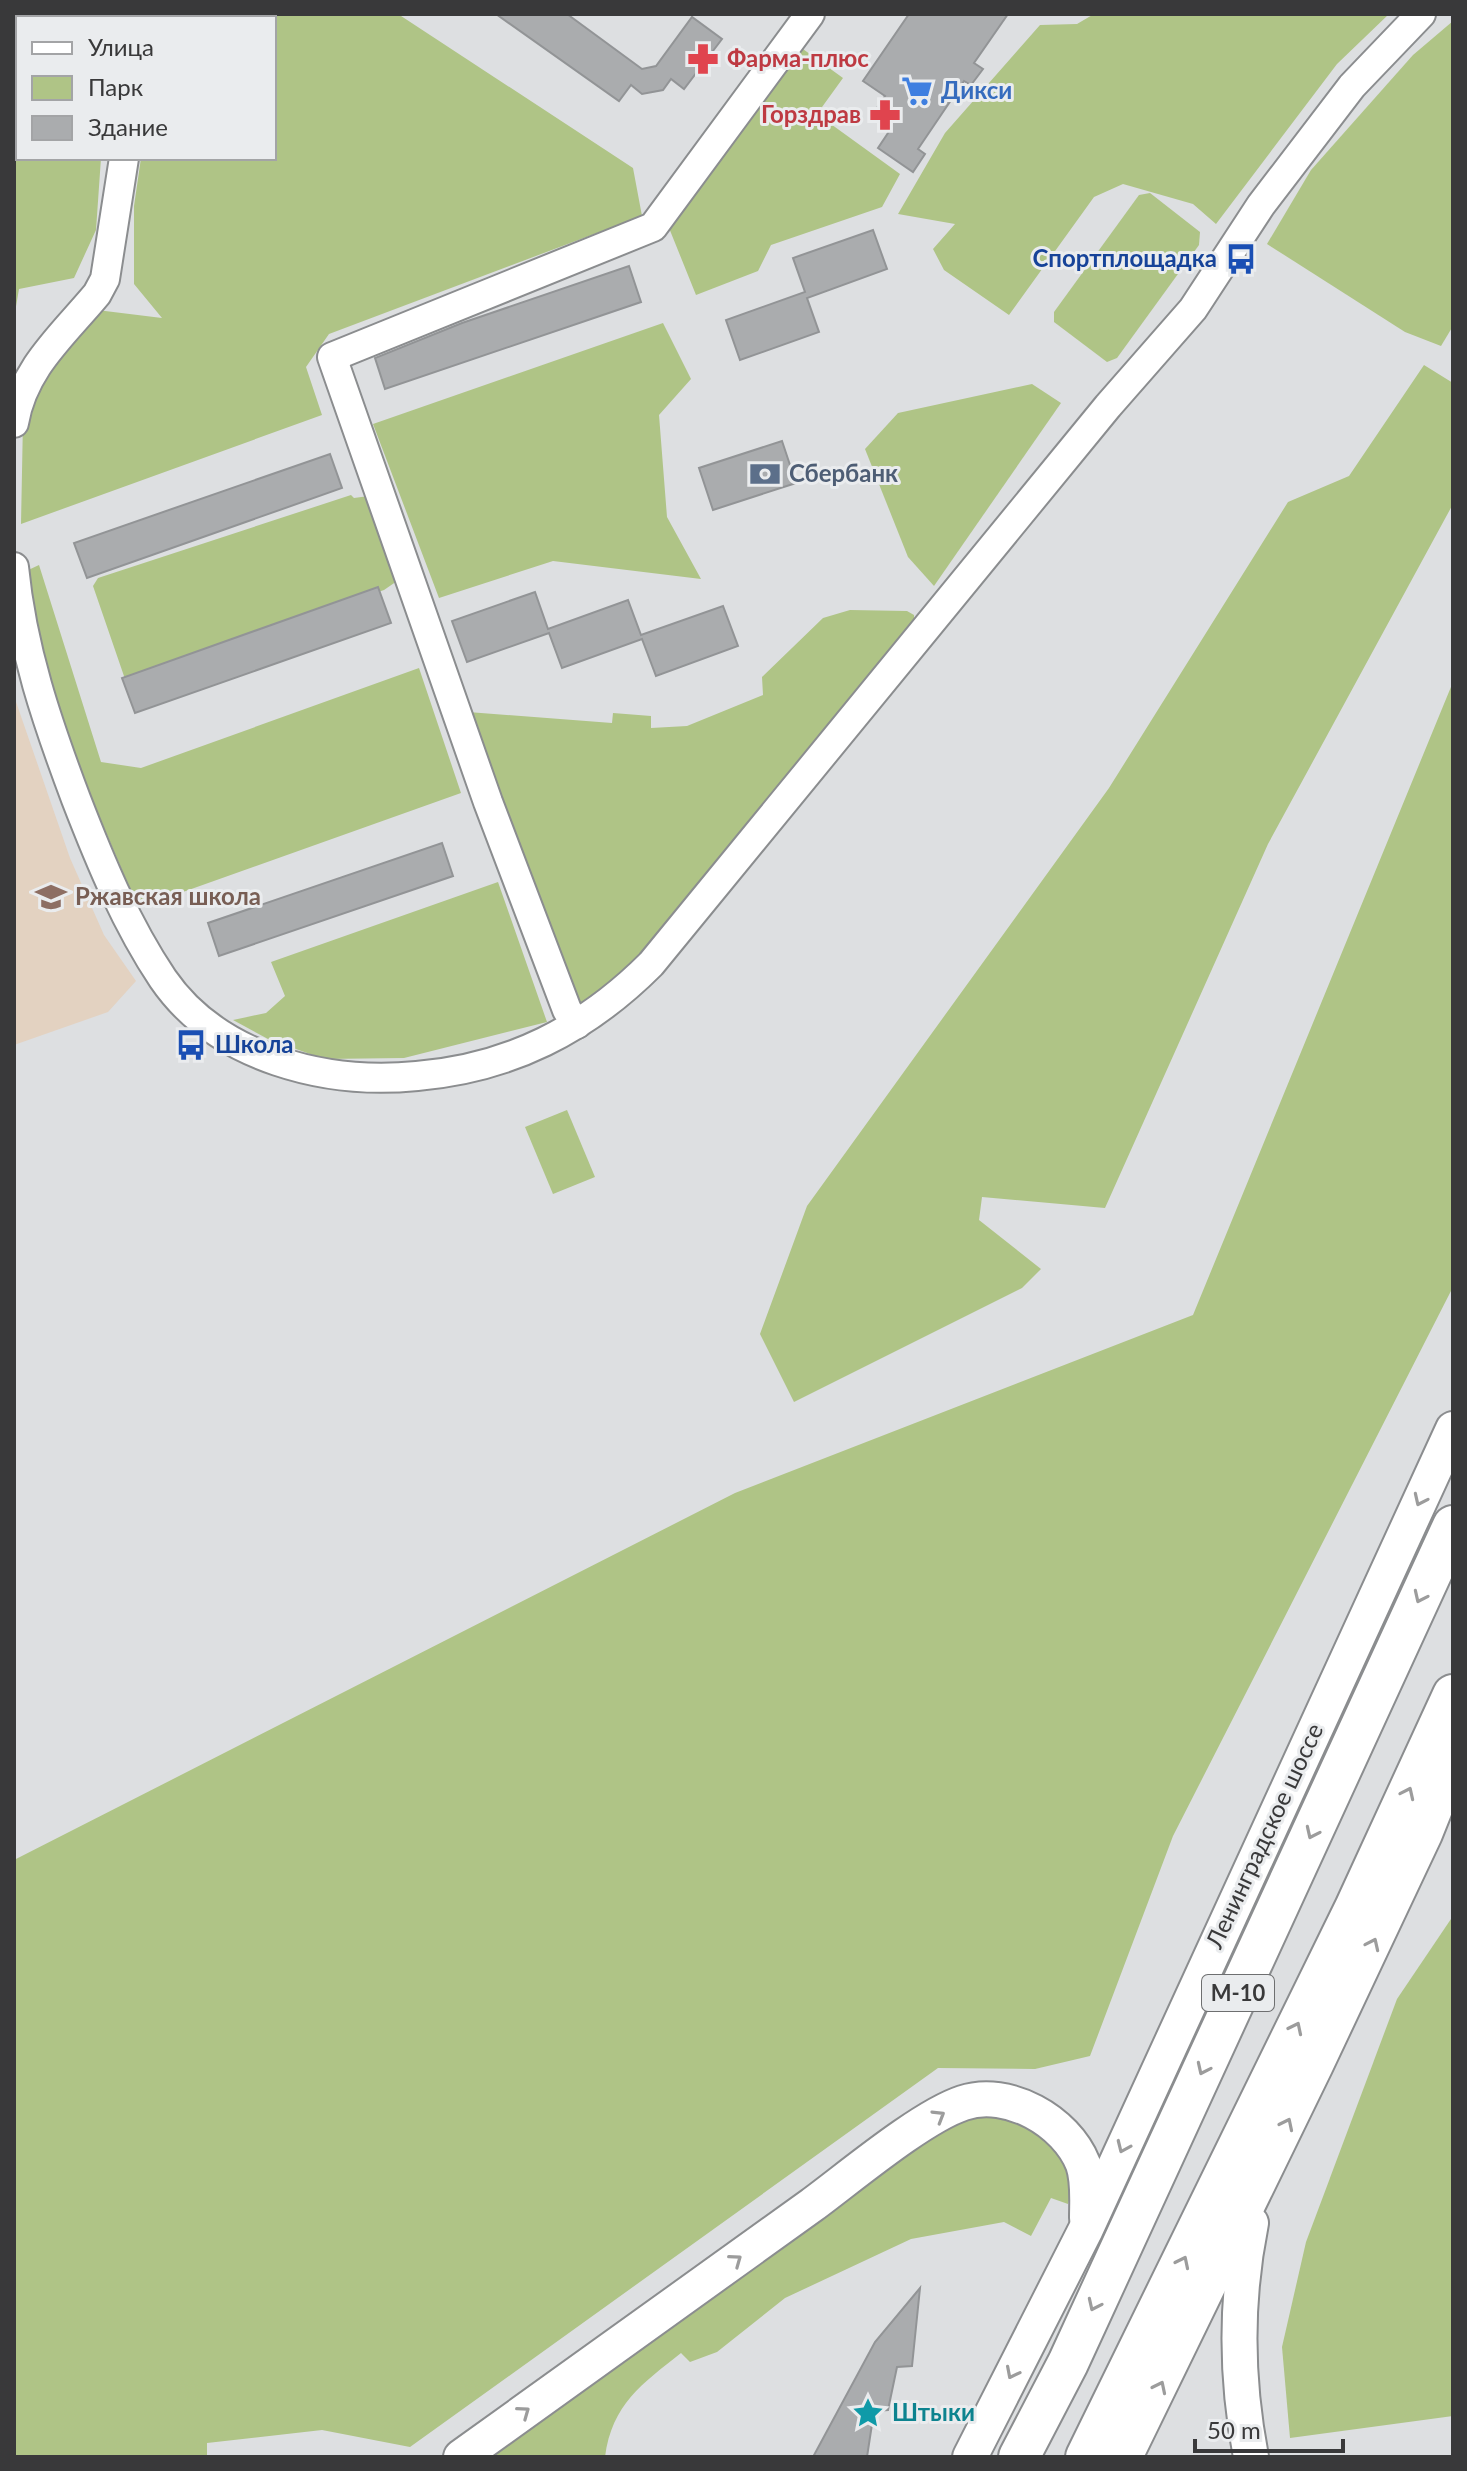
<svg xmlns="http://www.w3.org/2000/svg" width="1467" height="2471" font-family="Lato,sans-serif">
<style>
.education{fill:#e3d2c1}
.green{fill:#afc486}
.building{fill:#aaacae;stroke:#929496;stroke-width:2}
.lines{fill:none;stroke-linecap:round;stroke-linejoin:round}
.minor-casing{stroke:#8b8d8f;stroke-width:32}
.major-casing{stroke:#8b8d8f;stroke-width:38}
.highway-casing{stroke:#8b8d8f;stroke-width:44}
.minor{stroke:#fff;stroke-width:28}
.major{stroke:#fff;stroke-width:34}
.highway{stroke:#fff;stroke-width:40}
.oneway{stroke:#9c9c9c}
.labels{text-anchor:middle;stroke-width:6;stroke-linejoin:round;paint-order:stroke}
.shield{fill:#eaecee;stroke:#6e6f70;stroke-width:2}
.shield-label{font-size:22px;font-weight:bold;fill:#39393a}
.health-label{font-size:24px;font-weight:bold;fill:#be3a42;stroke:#eaecee;text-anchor:start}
.shop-label{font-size:24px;font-weight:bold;fill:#366cbe;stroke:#eaecee;text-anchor:start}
.transit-label{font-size:24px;font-weight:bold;fill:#164399;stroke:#eaecee;text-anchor:end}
.service-label{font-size:24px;font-weight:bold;fill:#4e5e75;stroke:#eaecee;text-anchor:start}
.education-label{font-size:24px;font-weight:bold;fill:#785e54;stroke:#eaecee;text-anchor:start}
.street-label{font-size:24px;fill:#39393a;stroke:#eaecee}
.culture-label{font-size:24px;font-weight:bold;fill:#0d838f;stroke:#eaecee;text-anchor:start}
</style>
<rect width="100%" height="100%" fill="#dddfe1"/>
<!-- education -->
<path class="education" d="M14 696 70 858 104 935 136 981 108 1012 14 1045Z"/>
<!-- green -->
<g class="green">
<path d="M14 14H108L109 18H18V158H101L96 230 74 278 19 289 14 318Z"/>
<path d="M159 14H398L633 168 642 216 329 334 306 367 322 415 21 524 23 420 43 372 97 310 162 318 134 284V206L141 158H274V18H160Z"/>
<path d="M1094 14H1389L1337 64 1216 224 1193 204 1123 184 1094 197 1009 315 944 270 933 249 955 224 898 214 945 133 1040 25 1077 24Z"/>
<path d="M1453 21V326L1441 346 1405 332 1267 244 1311 170 1413 55Z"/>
<path d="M796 44 843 78 817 114 900 174 882 207 771 245 758 271 696 295 667 223Z"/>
<path d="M1150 193 1200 232 1199 245 1117 358 1107 362 1054 322V312L1139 195Z"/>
<path d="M663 323 691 379 659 415 667 517 701 579 553 561 439 598 373 424Z"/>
<path d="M1424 365 1453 383V504L1268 844 1105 1208 982 1197 979 1220 1041 1269 1022 1288 794 1402 760 1334 807 1206 1109 788 1288 502 1349 476Z"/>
<path d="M1032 384 1061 403 934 586 908 557 865 449 898 413Z"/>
<path d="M351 495 354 498 369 496 400 579 384 590 125 679 93 586 98 578Z"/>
<path d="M39 565 101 762 141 768 419 668 461 793 138 908 50 700 24 572Z"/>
<path d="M850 610 907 611 914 615V624L642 956 581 1007 468 712 612 723 613 713 651 716V728L687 726 763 695 762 677 823 618Z"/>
<path d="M1453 682V1287L1173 1836 1090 2056 1035 2069 938 2068 410 2447 322 2430 207 2443V2457H14V1860L735 1493 1193 1315Z"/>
<path d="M498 882 547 1022 404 1058 324 1059 268 1039 233 1020 266 1013 285 996 271 962Z"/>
<path d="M567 1110 595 1177 553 1194 525 1127Z"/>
<path d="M1453 1916V2416L1290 2438 1282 2347 1306 2242 1397 1999Z"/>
<path d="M991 2114C1000 2115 1013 2115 1021 2120 1053 2138 1082 2167 1068 2204L1051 2198 1031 2236 1004 2222 911 2239 785 2298 717 2352 690 2362 681 2353C642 2384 612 2404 605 2457H480L946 2123Z"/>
</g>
<!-- building -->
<g class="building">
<path d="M496 14H567L642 69 656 66 692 17 722 39 684 89 671 79 663 90 642 94 631 85 619 101Z"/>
<path d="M909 14H1008L974 63 983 69 971 85 964 81 918 149 925 154 913 172 878 148 890 130 871 117 885 96 863 81Z"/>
<path d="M873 230 887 269 807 298 819 332 740 360 726 320 805 292 793 258Z"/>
<path d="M629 266 641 302 385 389 375 358 462 323Z"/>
<path d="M782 441 796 483 713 510 699 468Z"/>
<path d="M330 454 342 488 87 578 74 543Z"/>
<path d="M378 587 391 623 135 713 122 678Z"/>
<path d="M535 592 548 629 628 600 641 635 723 606 738 646 656 676 642 639 562 668 549 633 467 662 452 621Z"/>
<path d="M442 843 453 876 219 956 208 923Z"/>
<path d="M920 2288 912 2366 897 2367 888 2410 874 2411 867 2457H813L875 2342Z"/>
</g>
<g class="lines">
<defs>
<g id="minor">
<path d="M138 18V14"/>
<path d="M14 423C23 368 63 335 97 294L105 279 124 158"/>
<path d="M14 567C22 649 47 722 76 799 100 861 126 924 163 979 218 1059 327 1085 417 1076 510 1068 585 1030 651 964L1108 406 1193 309 1261 205 1352 86 1421 14"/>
<path d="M577 1024 567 1010 488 802 332 357 653 227 810 14"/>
</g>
<g id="major">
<path d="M1251 2223C1235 2302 1236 2379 1251 2457"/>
<path d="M461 2457C578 2373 695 2289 812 2205 850 2177 921 2117 963 2103 1008 2088 1066 2121 1083 2164 1089 2181 1087 2201 1087 2218"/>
<path d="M970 2457 1086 2229 1453 1429"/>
<path d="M1125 2457 1316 2065 1425 1834 1453 1764"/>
</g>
<g id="highway">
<path d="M1019 2457 1068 2363 1453 1526"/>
<path d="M1086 2457 1355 1908 1453 1695"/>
</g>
</defs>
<!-- minor casing -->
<use href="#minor" class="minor-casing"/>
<!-- major casing -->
<use href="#major" class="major-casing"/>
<!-- highway casing -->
<use href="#highway" class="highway-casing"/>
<!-- minor -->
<use href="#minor" class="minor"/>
<!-- major -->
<use href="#major" class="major"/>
<!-- highway -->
<use href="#highway" class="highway"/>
</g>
<!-- one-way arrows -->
<defs><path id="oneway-chevron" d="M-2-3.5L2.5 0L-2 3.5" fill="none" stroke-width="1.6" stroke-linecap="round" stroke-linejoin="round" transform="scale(2)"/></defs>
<g class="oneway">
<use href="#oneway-chevron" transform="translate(1420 1500) rotate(115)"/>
<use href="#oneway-chevron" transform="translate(1420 1597) rotate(115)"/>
<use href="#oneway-chevron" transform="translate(1408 1793) rotate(-65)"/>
<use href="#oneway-chevron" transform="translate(1312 1833) rotate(115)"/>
<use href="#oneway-chevron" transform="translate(1373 1944) rotate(-65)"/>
<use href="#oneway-chevron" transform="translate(1296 2028) rotate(-64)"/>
<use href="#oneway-chevron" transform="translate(1203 2069) rotate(115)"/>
<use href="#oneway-chevron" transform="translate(939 2116) rotate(-31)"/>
<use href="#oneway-chevron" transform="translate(1287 2124) rotate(-64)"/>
<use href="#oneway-chevron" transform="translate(1123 2147) rotate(114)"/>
<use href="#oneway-chevron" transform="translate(736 2260) rotate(-36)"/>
<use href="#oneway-chevron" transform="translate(1183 2262) rotate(-64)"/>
<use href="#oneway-chevron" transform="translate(1094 2305) rotate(115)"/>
<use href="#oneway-chevron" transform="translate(1012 2373) rotate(117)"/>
<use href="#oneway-chevron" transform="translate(1160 2387) rotate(-64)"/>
<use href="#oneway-chevron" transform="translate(524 2412) rotate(-36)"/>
</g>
<!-- icons -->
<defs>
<symbol id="pharmacy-bare" viewBox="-9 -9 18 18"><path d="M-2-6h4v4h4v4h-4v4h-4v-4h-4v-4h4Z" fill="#e0444e" stroke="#eaecee" stroke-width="2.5" paint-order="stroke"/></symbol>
<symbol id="supermarket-bare" viewBox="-9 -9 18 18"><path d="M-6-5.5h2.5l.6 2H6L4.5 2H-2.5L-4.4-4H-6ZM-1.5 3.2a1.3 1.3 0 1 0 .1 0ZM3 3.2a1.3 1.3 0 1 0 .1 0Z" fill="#3f7fe0" stroke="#eaecee" stroke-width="2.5" paint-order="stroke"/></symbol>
<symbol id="bus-bare" viewBox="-9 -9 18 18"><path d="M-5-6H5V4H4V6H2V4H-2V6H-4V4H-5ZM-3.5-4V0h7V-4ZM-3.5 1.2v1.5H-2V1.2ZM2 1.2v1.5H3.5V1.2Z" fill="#1a4fb4" stroke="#eaecee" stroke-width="2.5" paint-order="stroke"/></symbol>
<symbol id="bank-bare" viewBox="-9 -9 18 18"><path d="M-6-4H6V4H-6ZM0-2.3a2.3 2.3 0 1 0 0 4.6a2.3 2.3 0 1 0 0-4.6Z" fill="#5c6f8a" stroke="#eaecee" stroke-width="2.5" paint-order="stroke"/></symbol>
<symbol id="school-bare" viewBox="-9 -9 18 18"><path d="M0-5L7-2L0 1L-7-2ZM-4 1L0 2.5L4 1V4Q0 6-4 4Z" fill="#8d6e63" stroke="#eaecee" stroke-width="2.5" paint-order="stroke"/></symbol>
<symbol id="sight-bare" viewBox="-9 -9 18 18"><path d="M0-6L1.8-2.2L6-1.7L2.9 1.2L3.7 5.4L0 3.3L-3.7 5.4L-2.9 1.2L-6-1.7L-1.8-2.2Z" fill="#0f9aa8" stroke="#eaecee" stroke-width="2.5" paint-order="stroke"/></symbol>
</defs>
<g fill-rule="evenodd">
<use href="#pharmacy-bare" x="681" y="37" width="44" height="44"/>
<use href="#supermarket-bare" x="895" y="69" width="44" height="44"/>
<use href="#pharmacy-bare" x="863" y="93" width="44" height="44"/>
<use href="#bus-bare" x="1219" y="237" width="44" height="44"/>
<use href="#bank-bare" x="743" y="452" width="44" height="44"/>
<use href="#school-bare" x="29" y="875" width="44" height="44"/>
<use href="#bus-bare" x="169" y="1023" width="44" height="44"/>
<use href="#sight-bare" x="846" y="2391" width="44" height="44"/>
</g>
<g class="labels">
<!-- shield labels -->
<rect class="shield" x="1202" y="1975" width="72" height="36" rx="6"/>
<g class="shield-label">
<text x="1238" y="2001">М-10</text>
</g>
<!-- health labels -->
<g class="health-label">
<text x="727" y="67">Фарма-плюс</text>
<text x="861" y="123" text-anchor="end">Горздрав</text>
</g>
<!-- shop labels -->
<g class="shop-label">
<text x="941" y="99">Дикси</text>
</g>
<!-- transit labels -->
<g class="transit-label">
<text x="1217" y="267">Спортплощадка</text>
<text x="215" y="1053" text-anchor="start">Школа</text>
</g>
<!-- service labels -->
<g class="service-label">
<text x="789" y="482">Сбербанк</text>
</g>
<!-- education labels -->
<g class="education-label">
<text x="75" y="905">Ржавская школа</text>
</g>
<!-- street labels -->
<g class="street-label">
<text transform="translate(1265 1836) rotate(-65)" y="8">Ленинградское шоссе</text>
</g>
<!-- culture labels -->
<g class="culture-label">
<text x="892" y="2421">Штыки</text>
</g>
</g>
<!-- border -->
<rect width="1467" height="2471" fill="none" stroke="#39393a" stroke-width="32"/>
<!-- legend -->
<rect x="16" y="16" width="260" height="144" fill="#eaecee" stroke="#a3a4a6" stroke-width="2"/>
<rect x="32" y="42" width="40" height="12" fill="#ffffff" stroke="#a3a4a6" stroke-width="2"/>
<text x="88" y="56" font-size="24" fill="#39393a">Улица</text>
<rect x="32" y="76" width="40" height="24" fill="#afc486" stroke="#a3a4a6" stroke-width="2"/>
<text x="88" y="96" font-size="24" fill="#39393a">Парк</text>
<rect x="32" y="116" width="40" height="24" fill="#aaacae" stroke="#a3a4a6" stroke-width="2"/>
<text x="88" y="136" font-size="24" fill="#39393a">Здание</text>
<!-- scale -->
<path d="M1195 2439v12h148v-12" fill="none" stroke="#39393a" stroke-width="4"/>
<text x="1207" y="2439" font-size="24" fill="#39393a" stroke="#eaecee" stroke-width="6" paint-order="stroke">50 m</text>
</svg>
